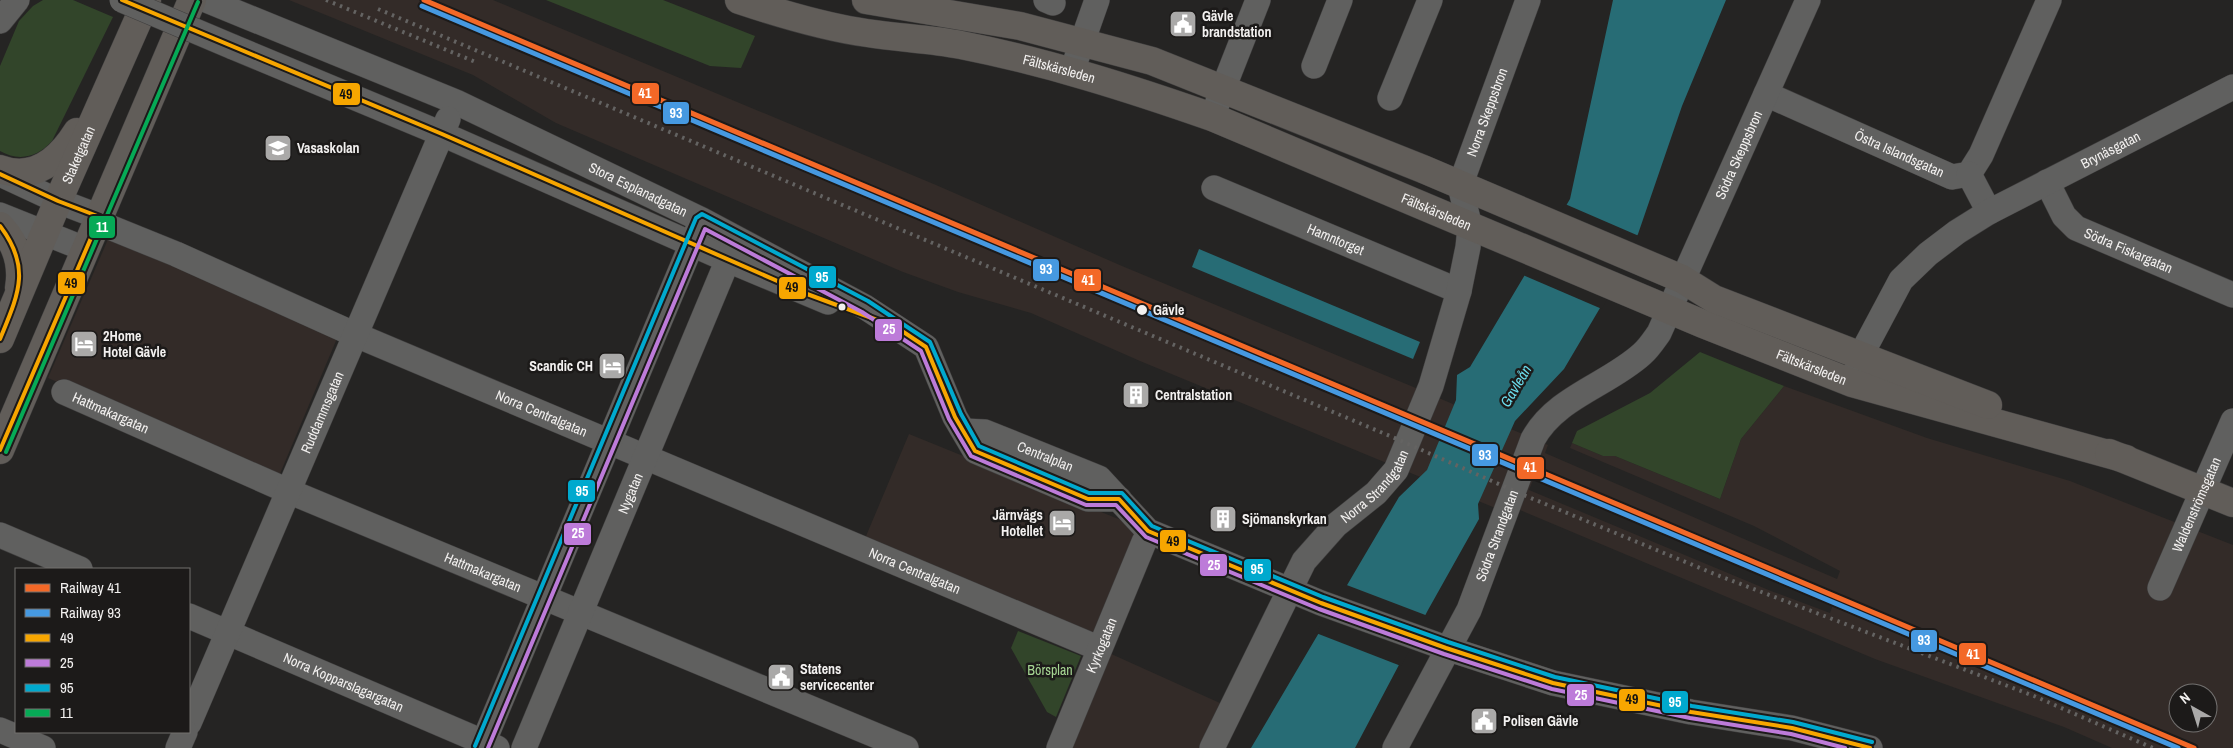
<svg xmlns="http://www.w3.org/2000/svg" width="2233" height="748" font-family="'Archivo Narrow',sans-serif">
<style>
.built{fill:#332b28;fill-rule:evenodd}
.green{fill:#32452a}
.water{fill:#276c75}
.pier{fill:#252423}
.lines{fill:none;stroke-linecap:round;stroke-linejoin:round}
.minor-casing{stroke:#3f3e3e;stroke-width:26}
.major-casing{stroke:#3f3e3e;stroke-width:29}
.minor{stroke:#60605f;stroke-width:25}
.major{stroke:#615d59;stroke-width:28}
.rail{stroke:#646362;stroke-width:4;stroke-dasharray:2.5 5;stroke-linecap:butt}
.minor-bridge-casing{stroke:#3f3e3e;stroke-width:26;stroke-linecap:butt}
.minor-bridge{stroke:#60605f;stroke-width:25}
.bus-1-casing{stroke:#1c1a19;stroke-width:8}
.bus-2-casing{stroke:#1c1a19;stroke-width:8}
.bus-3-casing{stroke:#1c1a19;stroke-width:8}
.bus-4-casing{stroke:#1c1a19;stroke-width:8}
.bus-1{stroke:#f7a600;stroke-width:4}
.bus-2{stroke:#bd7bd9;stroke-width:4}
.bus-3{stroke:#00a9ce;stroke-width:4}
.bus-4{stroke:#06aa56;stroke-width:4}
.rail-1-casing{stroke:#1c1a19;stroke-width:9}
.rail-2-casing{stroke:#1c1a19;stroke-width:9}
.rail-1{stroke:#f36827;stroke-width:5}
.rail-2{stroke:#4699e1;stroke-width:5}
.bus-dot{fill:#f2f0ef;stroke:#1c1a19;stroke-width:2}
.labels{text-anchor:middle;stroke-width:5;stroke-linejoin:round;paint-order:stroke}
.poi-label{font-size:14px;font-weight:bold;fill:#f2f0ef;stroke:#1c1a19;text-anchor:start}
.street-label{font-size:14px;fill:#f2f0ef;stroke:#1c1a19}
.stop-label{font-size:14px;font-weight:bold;fill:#f2f0ef;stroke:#1c1a19;text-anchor:start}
.park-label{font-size:14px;fill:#a6d693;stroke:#1c1a19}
.water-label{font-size:15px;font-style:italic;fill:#6bdbeb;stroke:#1c1a19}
.line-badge{stroke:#1c1a19;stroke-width:2}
.badge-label{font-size:14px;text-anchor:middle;font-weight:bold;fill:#fff}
.pale-badge-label{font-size:14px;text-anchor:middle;font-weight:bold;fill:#111}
</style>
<rect width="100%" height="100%" fill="#252423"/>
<!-- built -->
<g class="built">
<path d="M289 0H493L936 185 1122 266 1411 386 1548 445 1545 453 1837 579 1840 571 1754 526 1570 448 1572 443 1603 456H1615L1720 499 1741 439 1784 386 1927 438 2070 481 2233 545V748H2112L2064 727 1875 659 1520 510 1517 517 1140 361 1031 313 958 292 903 272 556 123 473 75ZM1535 475 1834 602 1830 613 1771 591 1529 490ZM2178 693H2208V723H2178Z"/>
<path d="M109 237 338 336 279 476 48 378Z"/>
<path d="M909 434 1148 531 1098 648 1231 708 1212 748H1059L1098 648 861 548Z"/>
</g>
<!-- green -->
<g class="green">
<path d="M43 0H73L113 17 52 141C38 157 19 162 0 151V66L19 21 33 6Z"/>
<path d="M546 0H663L755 36 741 68 710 66Z"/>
<path d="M1700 352 1784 386 1741 439 1720 499 1615 456H1603L1572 443 1577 431 1650 393Z"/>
<path d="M1018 631 1081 656 1056 717 1047 712 1011 648Z"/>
</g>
<!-- water -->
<g class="water">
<path d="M1613 0H1726L1682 106 1638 234 1600 308 1564 369 1515 421 1478 504 1479 519 1428 610 1355 748H1251L1399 497 1427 470 1456 400 1457 375 1470 367 1570 199Z"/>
<path d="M1199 249 1420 342 1413 359 1192 267Z"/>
</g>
<!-- pier -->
<g class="pier">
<path d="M1565 204 1639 236 1602 309 1523 275Z"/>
<path d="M1344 584 1428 616 1401 666 1316 633Z"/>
</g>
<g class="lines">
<defs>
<g id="minor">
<path id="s1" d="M206 0 456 102 702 220 865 307 926 347 955 417 975 451 1088 499H1119"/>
<path d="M1046 0 1053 3"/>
<path d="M0 21 17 0"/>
<path d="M233 47 442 134 728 260 828 302"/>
<path d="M1314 66 1340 0"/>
<path d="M1072 71 1097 0"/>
<path id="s2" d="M1766 94 1952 177 1969 174 1981 155 2049 0"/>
<path d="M1390 98 1430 0"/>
<path d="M1212 117 1258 0"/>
<path d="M0 174 58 201 100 217"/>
<path d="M1969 174 1989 212"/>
<path id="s3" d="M2047 182 2064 216 2076 228 2233 295"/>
<path id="s4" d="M1214 188 1459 291"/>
<path d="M0 215 85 249"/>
<path id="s5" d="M97 222 176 254 356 335 1098 648"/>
<path id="s6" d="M1855 376 1861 355 1901 280 1928 254 1957 232 1989 212 2233 87"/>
<path id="s7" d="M64 392 288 491 906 748"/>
<path id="s8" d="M965 431 985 432 1099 478 1148 531 1321 603 1446 648 1553 683 1691 712 1792 728 1870 748"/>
<path d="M0 535 80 569"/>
<path id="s9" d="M2160 588 2233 421"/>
<path id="s10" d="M189 616 497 748"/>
<path id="s11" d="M189 723 448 119"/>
<path d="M0 730 43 748"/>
<path d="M178 748 185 732"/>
<path d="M481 748 698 229"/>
<path id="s12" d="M524 748 734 245"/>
<path id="s13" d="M1059 748 1144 542"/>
<path id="s14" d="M1212 748 1304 561 1336 525 1376 493 1396 470 1431 386 1459 291 1468 247 1470 227 1460 186 1528 0"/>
<path id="s15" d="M1395 748 1469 610 1533 439C1556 397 1608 385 1642 354 1649 348 1654 340 1659 333L1808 0"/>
</g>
<g id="major">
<path id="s16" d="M739 0C781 14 824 27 867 33 899 38 930 39 961 45 1047 62 1129 88 1212 117L1703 324 1852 383 2126 459"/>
<path d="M866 0 1020 26 1152 61 1423 169 1682 279 1714 299 1988 405"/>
<path d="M0 169C34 182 60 159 77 132"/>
<path d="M0 226C17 244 23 264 19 288"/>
<path id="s17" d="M0 339 58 201 147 0"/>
<path d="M0 450 192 0"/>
<path d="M2109 453 2233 503"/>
</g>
</defs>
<!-- minor casing -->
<use href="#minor" class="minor-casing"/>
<!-- major casing -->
<use href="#major" class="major-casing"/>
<!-- minor -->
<use href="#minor" class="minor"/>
<!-- major -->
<use href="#major" class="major"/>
<!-- rail -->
<g class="rail">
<path d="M326 0 478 63"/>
<path d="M378 9 1390 436 1526 496 1717 575 2034 696 2153 748"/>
</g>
<defs>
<path id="minor-bridge" d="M122 0 233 47"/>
</defs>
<!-- minor-bridge casing -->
<use href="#minor-bridge" class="minor-bridge-casing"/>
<!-- minor-bridge -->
<use href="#minor-bridge" class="minor-bridge"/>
<defs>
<g id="bus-1">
<path d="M122 0 442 134 807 294 896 327 926 347 955 417 975 451 1088 499H1119L1148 531 1321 603 1446 648 1553 683 1691 712 1792 728 1870 748"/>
<path d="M0 174 58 201 100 217 0 450"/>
<path d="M0 226C32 268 18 295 0 339"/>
</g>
<path id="bus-2" d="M488 748 705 229 862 312 921 351 949 419 971 456 1086 505H1116L1146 537 1319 609 1444 654 1552 689 1690 718 1791 734 1845 748"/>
<path id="bus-3" d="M475 746 696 218 702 214 868 301 930 342 961 414 979 446 1089 493H1122L1152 526 1323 597 1448 642 1555 677 1692 706 1793 722 1872 742"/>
<path id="bus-4" d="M6 452 198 2"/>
</defs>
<!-- bus-1 casing -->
<use href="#bus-1" class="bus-1-casing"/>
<!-- bus-2 casing -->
<use href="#bus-2" class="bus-2-casing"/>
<!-- bus-3 casing -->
<use href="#bus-3" class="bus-3-casing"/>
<!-- bus-4 casing -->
<use href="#bus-4" class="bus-4-casing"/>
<!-- bus-1 -->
<use href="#bus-1" class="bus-1"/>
<!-- bus-2 -->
<use href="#bus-2" class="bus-2"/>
<!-- bus-3 -->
<use href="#bus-3" class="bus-3"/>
<!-- bus-4 -->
<use href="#bus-4" class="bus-4"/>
<defs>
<path id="rail-1" d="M424 0 2194 748"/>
<path id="rail-2" d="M422 6 2178 748"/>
</defs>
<!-- rail-1 casing -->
<use href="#rail-1" class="rail-1-casing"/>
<!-- rail-2 casing -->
<use href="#rail-2" class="rail-2-casing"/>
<!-- rail-1 -->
<use href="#rail-1" class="rail-1"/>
<!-- rail-2 -->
<use href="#rail-2" class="rail-2"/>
</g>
<!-- icons -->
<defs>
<symbol id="civic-square" viewBox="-11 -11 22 22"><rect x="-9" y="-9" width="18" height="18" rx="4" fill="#aaa9a8" stroke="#1c1a19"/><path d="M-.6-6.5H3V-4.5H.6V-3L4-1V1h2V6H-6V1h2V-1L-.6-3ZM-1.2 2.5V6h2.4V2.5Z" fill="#fff"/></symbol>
<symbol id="school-square" viewBox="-11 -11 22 22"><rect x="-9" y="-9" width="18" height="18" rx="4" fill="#aaa9a8" stroke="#1c1a19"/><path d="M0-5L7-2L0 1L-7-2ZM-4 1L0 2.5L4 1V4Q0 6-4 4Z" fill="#fff"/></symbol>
<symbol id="hotel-square" viewBox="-11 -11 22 22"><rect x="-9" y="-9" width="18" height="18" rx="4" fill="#aaa9a8" stroke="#1c1a19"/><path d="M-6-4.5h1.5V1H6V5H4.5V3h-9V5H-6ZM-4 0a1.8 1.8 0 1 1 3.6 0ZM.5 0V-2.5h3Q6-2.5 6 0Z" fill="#fff"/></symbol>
<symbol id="building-square" viewBox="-11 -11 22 22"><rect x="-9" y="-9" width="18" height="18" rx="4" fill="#aaa9a8" stroke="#1c1a19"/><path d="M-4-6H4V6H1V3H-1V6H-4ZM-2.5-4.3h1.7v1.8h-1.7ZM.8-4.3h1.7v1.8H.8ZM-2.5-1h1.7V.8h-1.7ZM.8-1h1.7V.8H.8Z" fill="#fff"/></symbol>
</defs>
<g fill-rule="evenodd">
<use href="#civic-square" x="1167" y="8" width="32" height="32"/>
<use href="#school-square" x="262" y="132" width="32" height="32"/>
<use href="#hotel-square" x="68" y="328" width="32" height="32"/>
<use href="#hotel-square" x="596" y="350" width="32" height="32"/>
<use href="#building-square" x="1120" y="379" width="32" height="32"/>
<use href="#building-square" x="1207" y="503" width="32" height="32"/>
<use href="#hotel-square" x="1046" y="507" width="32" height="32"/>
<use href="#civic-square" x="765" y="661" width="32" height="32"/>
<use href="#civic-square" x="1468" y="705" width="32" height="32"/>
</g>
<!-- markers -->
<g class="bus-dot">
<circle cx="842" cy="307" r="4.5"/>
<circle cx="1142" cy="310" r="6"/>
</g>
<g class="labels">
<!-- poi labels -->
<g class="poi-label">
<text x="1202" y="21">Gävle<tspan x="1202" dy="16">brandstation</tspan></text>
<text x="297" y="153">Vasaskolan</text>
<text x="103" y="341">2Home<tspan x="103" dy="16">Hotel Gävle</tspan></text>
<text x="593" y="371" text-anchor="end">Scandic CH</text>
<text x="1155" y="400">Centralstation</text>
<text x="1043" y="520" text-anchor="end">Järnvägs<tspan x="1043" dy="16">Hotellet</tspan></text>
<text x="1242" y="524">Sjömanskyrkan</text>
<text x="800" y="674">Statens<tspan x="800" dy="16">servicecenter</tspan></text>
<text x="1503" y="726">Polisen Gävle</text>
</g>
<!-- street labels -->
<g class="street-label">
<text dy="5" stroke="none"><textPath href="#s16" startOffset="328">Fältskärsleden</textPath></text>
<text dy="5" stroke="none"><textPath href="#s14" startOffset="714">Norra Skeppsbron</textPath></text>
<text dy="5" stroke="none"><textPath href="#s6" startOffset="355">Brynäsgatan</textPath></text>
<text dy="5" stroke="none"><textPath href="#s15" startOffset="701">Södra Skeppsbron</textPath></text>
<text dy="5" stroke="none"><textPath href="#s2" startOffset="146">Östra Islandsgatan</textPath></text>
<text dy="5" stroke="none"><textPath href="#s17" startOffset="200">Staketgatan</textPath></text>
<text dy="5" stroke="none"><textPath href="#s1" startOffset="472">Stora Esplanadgatan</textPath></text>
<text dy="5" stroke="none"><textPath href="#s16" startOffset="732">Fältskärsleden</textPath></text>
<text dy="5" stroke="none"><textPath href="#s4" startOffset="132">Hamntorget</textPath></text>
<text dy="5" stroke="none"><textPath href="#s3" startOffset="112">Södra Fiskargatan</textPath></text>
<text dy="5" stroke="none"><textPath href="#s16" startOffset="1138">Fältskärsleden</textPath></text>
<text dy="5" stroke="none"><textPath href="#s7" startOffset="51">Hattmakargatan</textPath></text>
<text dy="5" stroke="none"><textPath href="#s11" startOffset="338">Ruddammsgatan</textPath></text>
<text dy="5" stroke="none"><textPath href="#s5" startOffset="484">Norra Centralgatan</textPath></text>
<text dy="5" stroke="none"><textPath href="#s8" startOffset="85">Centralplan</textPath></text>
<text dy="5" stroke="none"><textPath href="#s14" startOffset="312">Norra Strandgatan</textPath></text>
<text dy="5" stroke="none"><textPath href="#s12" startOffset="276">Nygatan</textPath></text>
<text dy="5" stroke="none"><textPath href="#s9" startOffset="91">Waldenströmsgatan</textPath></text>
<text dy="5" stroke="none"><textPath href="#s15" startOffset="236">Södra Strandgatan</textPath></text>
<text dy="5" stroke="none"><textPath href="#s5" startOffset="889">Norra Centralgatan</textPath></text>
<text dy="5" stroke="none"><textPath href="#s7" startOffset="456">Hattmakargatan</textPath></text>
<text dy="5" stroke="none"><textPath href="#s13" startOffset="111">Kyrkogatan</textPath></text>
<text dy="5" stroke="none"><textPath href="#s10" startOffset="168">Norra Kopparslagargatan</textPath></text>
</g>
<!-- stop labels -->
<g class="stop-label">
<text x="1153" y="315">Gävle</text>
</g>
<!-- park labels -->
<g class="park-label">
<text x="1050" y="675">Börsplan</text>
</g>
<!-- water labels -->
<g class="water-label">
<text transform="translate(1516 386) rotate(-59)" y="5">Gavleån</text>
</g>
</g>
<g class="line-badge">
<rect x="631" y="82" width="29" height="23" rx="5" fill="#f36827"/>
<rect x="332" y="82" width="29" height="24" rx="5" fill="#f7a600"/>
<rect x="662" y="101" width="28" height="24" rx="5" fill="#4699e1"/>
<rect x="88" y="215" width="28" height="24" rx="5" fill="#06aa56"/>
<rect x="1032" y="258" width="28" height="24" rx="5" fill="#4699e1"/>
<rect x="808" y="265" width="29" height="24" rx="5" fill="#00a9ce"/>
<rect x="1073" y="268" width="29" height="24" rx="5" fill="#f36827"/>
<rect x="57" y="271" width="29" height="24" rx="5" fill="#f7a600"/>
<rect x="778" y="276" width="29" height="24" rx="5" fill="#f7a600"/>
<rect x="874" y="318" width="29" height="24" rx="5" fill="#bd7bd9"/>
<rect x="1471" y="443" width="28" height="24" rx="5" fill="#4699e1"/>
<rect x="1516" y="456" width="29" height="24" rx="5" fill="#f36827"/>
<rect x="567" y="479" width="29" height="24" rx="5" fill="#00a9ce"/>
<rect x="563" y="522" width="29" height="24" rx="5" fill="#bd7bd9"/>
<rect x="1159" y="529" width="28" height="24" rx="5" fill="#f7a600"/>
<rect x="1199" y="553" width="29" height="24" rx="5" fill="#bd7bd9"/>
<rect x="1243" y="558" width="29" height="24" rx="5" fill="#00a9ce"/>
<rect x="1910" y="629" width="28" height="24" rx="5" fill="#4699e1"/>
<rect x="1958" y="642" width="29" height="24" rx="5" fill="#f36827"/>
<rect x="1566" y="683" width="29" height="24" rx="5" fill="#bd7bd9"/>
<rect x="1618" y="688" width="28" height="24" rx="5" fill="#f7a600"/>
<rect x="1661" y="690" width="28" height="24" rx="5" fill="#00a9ce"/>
</g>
<g class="badge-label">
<text x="645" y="98">41</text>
<text x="676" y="118">93</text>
<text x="102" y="232">11</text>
<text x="1046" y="274">93</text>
<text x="822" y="282">95</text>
<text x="1088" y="285">41</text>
<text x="889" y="334">25</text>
<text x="1485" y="460">93</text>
<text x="1530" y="472">41</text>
<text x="582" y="496">95</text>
<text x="578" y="538">25</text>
<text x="1214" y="570">25</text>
<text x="1257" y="574">95</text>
<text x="1924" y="645">93</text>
<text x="1973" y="659">41</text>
<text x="1581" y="700">25</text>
<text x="1675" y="707">95</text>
</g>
<g class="pale-badge-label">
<text x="346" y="99">49</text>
<text x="71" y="288">49</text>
<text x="792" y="292">49</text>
<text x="1173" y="546">49</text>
<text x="1632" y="704">49</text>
</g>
<!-- legend -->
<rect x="15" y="568" width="175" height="165" fill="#1c1a19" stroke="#72706f"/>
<rect x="25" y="584" width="25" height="8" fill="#f36827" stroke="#72706f"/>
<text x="60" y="593" font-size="15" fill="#f2f0ef">Railway 41</text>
<rect x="25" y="609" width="25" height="8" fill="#4699e1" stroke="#72706f"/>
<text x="60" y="618" font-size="15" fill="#f2f0ef">Railway 93</text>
<rect x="25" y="634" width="25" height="8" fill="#f7a600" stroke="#72706f"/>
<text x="60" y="643" font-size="15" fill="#f2f0ef">49</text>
<rect x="25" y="659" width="25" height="8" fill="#bd7bd9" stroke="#72706f"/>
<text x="60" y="668" font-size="15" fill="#f2f0ef">25</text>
<rect x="25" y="684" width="25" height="8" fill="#00a9ce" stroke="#72706f"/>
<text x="60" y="693" font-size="15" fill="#f2f0ef">95</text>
<rect x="25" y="709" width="25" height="8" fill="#06aa56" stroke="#72706f"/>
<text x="60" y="718" font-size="15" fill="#f2f0ef">11</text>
<!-- north arrow -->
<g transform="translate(2193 708) rotate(321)"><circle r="24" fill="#1c1a19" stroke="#72706f"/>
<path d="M0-4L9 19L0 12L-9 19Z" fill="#aaa9a8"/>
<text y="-8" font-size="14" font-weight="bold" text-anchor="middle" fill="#f2f0ef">N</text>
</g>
</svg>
